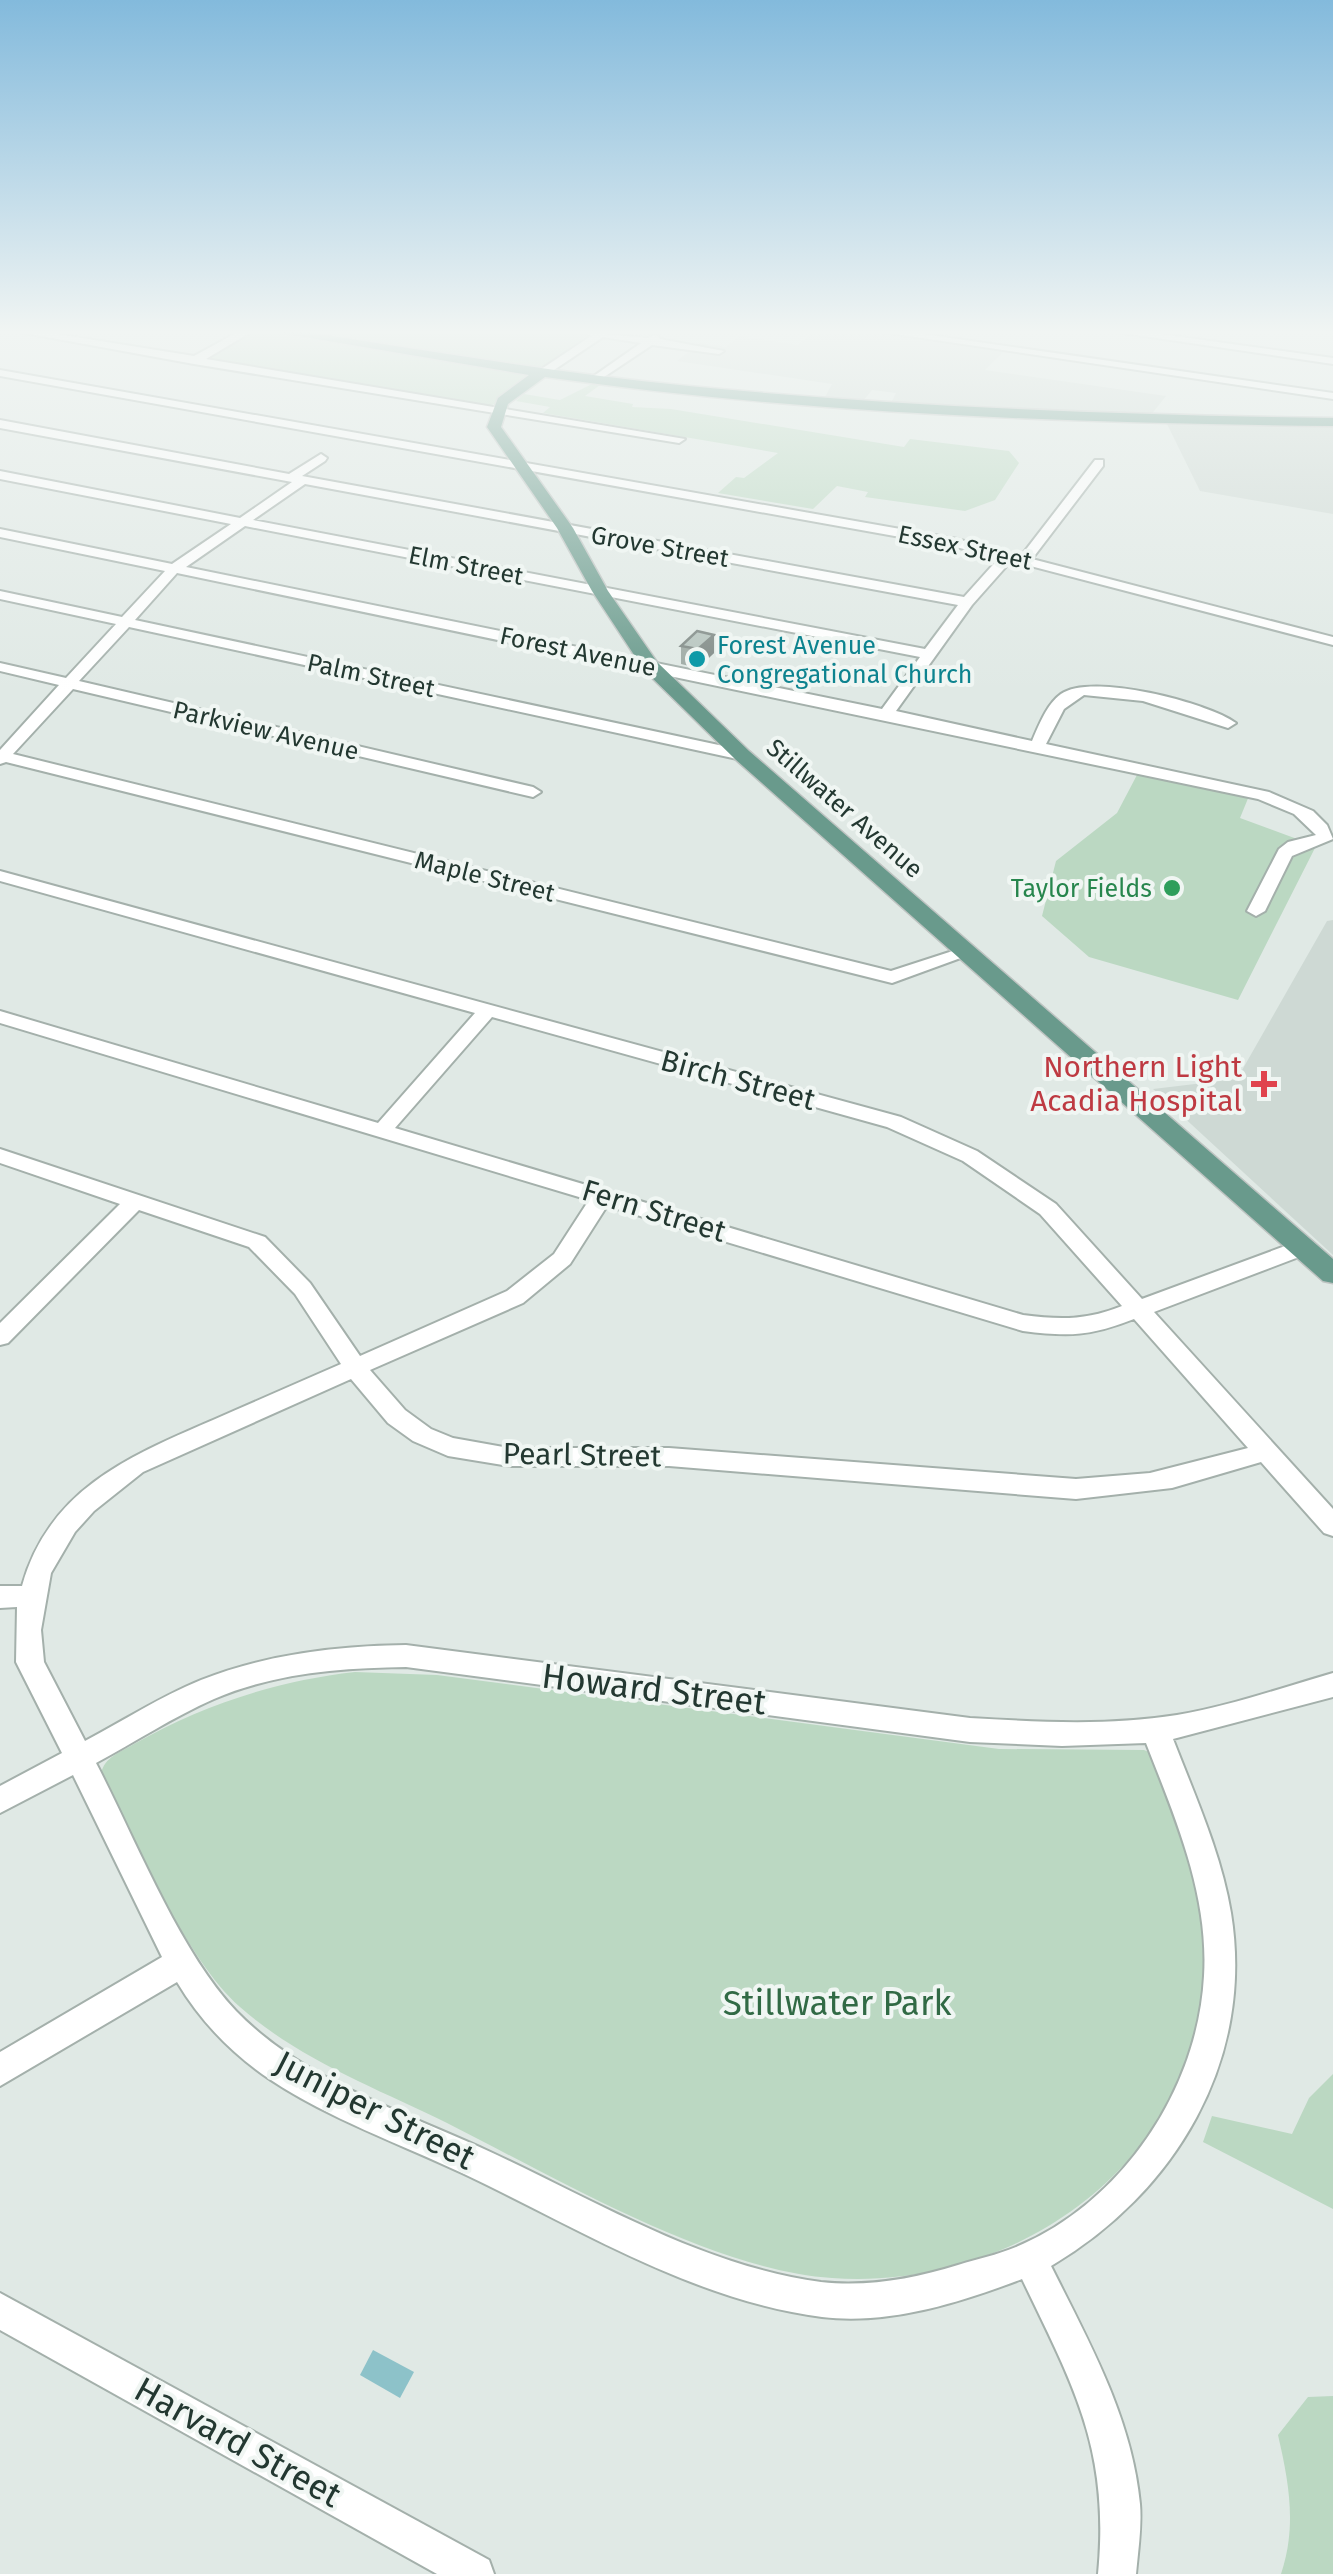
<svg xmlns="http://www.w3.org/2000/svg" width="1333" height="2574" font-family="'Fira Sans',sans-serif">
<style>
.built{fill:#ced9d4}
.green{fill:#bbd8c2}
.water{fill:#8dc2c9}
.lines{fill:none;stroke-linecap:round;stroke-linejoin:round}
.minor-casing{stroke:#a4b0ab;stroke-width:4}
.major-casing{stroke:#bdc3c1;stroke-width:3}
.minor{fill:#fff;fill-rule:evenodd}
.major{fill:#699a8c;fill-rule:evenodd}
.wall{fill:#9da9a3}
.shaded-wall{fill:#7f8985}
.building{fill:#b6c4be;stroke:#7f8985;stroke-width:2.5}
.culture-dot{fill:#0f9aa8;stroke:#f0f6f3;stroke-width:4}
.leisure-dot{fill:#2e9e5b;stroke:#f0f6f3;stroke-width:4}
.health-dot{fill:#e0444e;stroke:#f0f6f3;stroke-width:4}
.labels{text-anchor:middle;stroke-width:8;stroke-linejoin:round;paint-order:stroke}
.far-street-label{font-size:25px;fill:#233831;stroke:#f0f6f3}
.far-culture-label{font-size:25px;fill:#0d838f;stroke:#f0f6f3;text-anchor:start}
.far-leisure-label{font-size:25px;fill:#27864d;stroke:#f0f6f3;text-anchor:end}
.health-label{font-size:30px;fill:#be3a42;stroke:#f0f6f3;text-anchor:end}
.street-label{font-size:30px;fill:#233831;stroke:#f0f6f3}
.near-street-label{font-size:35px;fill:#233831;stroke:#f0f6f3}
.near-park-label{font-size:35px;fill:#316a45;stroke:#f0f6f3}
</style>
<rect width="100%" height="100%" fill="#e0e9e5"/>
<!-- built -->
<g class="built">
<path d="M813 332H867L1003 352 985 370 1166 396 1150 416 891 403 896 393 872 390 863 401 825 397 832 384 677 361 700 343 726 347 739 336 798 345Z"/>
<path d="M1167 424 1333 425V514L1200 491Z"/>
<path d="M1333 920V1255L1153 1089 1237 1079 1327 921Z"/>
</g>
<!-- green -->
<g class="green">
<path d="M262 332 522 372 528 376 495 404 487 406 206 360 250 333Z"/>
<path d="M300 332H580L588 335 541 368Z"/>
<path d="M592 384 600 385 585 396 633 404 632 407 671 409 904 447 910 439 1009 451 1019 463 995 500 965 511 865 497 868 492 837 486 813 509 718 493 736 477 744 478 778 453 543 413 550 407 516 401 524 394 560 400Z"/>
<path d="M1138 773 1249 796 1240 818 1316 846 1238 1000 1089 957 1042 916 1056 861 1117 813Z"/>
<path d="M355 1672 437 1675 999 1749 1144 1750 1151 1753C1178 1821 1208 1892 1206 1966 1200 2161 1017 2291 832 2278 711 2270 556 2178 447 2123 376 2088 300 2060 240 2007 184 1957 137 1843 101 1774 104 1757 121 1752 134 1744 203 1705 276 1681 355 1672Z"/>
<path d="M1333 2074V2209L1203 2142 1212 2116 1292 2134 1309 2098Z"/>
<path d="M1333 2396V2574H1281C1297 2526 1289 2483 1278 2435L1308 2397Z"/>
</g>
<!-- water -->
<path class="water" d="M373 2350 414 2372 400 2398 360 2375Z"/>
<g class="lines">
<defs>
<g id="minor">
<path d="M19 332H44L194 356 238 332H251L206 359 685 439 679 443 194 364Z"/>
<path d="M582 332 648 338 656 334 660 339 724 351 719 354 652 345 595 383 591 378 641 343 603 337 548 374H540V370L591 336Z"/>
<path d="M881 332H909L1333 393V399Z"/>
<path d="M1116 332H1145L1333 358V364Z"/>
<path d="M0 370 957 539 1021 556 1095 460H1103V466L1032 559 1333 637V645L1011 561 972 605 896 711 1032 741C1039 725 1047 704 1061 694 1091 672 1209 703 1236 723L1228 728 1143 701 1084 695 1064 709 1046 744 1269 792 1313 811 1327 825 1333 839 1292 856 1265 911 1256 916 1247 911 1279 849 1288 842 1316 835 1294 814 1258 799 177 573 135 620 742 750 750 755 742 760 129 627 79 681 533 787 541 792 533 797 73 689 13 754 891 971 968 946 977 952 892 983 6 762 0 764V750L59 685 0 671V663L66 678 116 624 0 599V591L122 617 165 571 0 537V529L172 564 231 524 0 479V471L240 518 292 482 0 428V420L289 474 321 454 327 458 325 461 302 476 964 597 999 558 956 547 0 376ZM305 484 958 605 925 649 253 520ZM245 526 920 657 882 709 186 567Z"/>
<path d="M0 871 901 1117 977 1151 1056 1204 1142 1299 1296 1242H1312L1315 1247 1312 1252 1154 1312 1333 1509V1536L1324 1533 1261 1462 1172 1488 1076 1499 669 1466H509L448 1456 413 1441 388 1423 351 1379 143 1472 94 1511 75 1532 51 1573 41 1630 44 1662 85 1741C123 1721 161 1696 201 1680 267 1654 336 1646 406 1645L970 1718C1039 1722 1109 1726 1177 1715 1230 1706 1281 1688 1333 1673V1697L1173 1739C1195 1796 1221 1853 1231 1913 1255 2060 1175 2193 1051 2266 1089 2342 1132 2418 1140 2504 1142 2527 1138 2551 1136 2574H1098C1110 2450 1074 2387 1022 2279 959 2303 889 2325 822 2317 694 2301 577 2227 462 2173 398 2143 330 2119 271 2080 232 2054 201 2022 177 1982L0 2086V2052L162 1957 73 1775 0 1813V1786L62 1753 16 1662 17 1607 0 1608V1586H22C49 1489 130 1456 213 1420 256 1401 298 1383 341 1364L295 1294 249 1247 139 1210 8 1343 0 1345V1323L120 1204 0 1163V1149L265 1237 310 1283 360 1356 507 1291 554 1254 589 1200 0 1023V1011L378 1123 475 1013 0 881ZM492 1017 887 1127 963 1161 1040 1214 1122 1306C1087 1320 1061 1320 1023 1315L395 1128ZM607 1206 1023 1331C1069 1337 1091 1336 1134 1319L1248 1448 1150 1473 1076 1479 669 1448H509L453 1438 431 1429 405 1410 370 1370 523 1303 570 1264ZM406 1667 970 1742 1062 1746 1146 1743C1175 1817 1209 1895 1204 1976 1198 2089 1122 2203 1016 2247 997 2255 977 2259 958 2265 913 2279 868 2287 821 2282 701 2266 593 2199 484 2149 399 2110 303 2080 236 2011 179 1951 135 1838 96 1763 135 1742 173 1717 214 1699 274 1673 341 1668 406 1667Z"/>
<path d="M0 2293 489 2560 494 2574H437L0 2330Z"/>
</g>
<path id="major" d="M275 332H307C434 352 561 373 689 386 903 407 1118 415 1333 418V426C1070 423 806 414 545 377L508 404 501 427 573 528 608 591 657 662 749 751 1333 1259V1283L1323 1281 735 759 644 670 592 591 557 528 487 427 498 398 529 375Z"/>
</defs>
<!-- minor casing -->
<use href="#minor" class="minor-casing"/>
<!-- major casing -->
<use href="#major" class="major-casing"/>
<!-- minor -->
<use href="#minor" class="minor"/>
<!-- major -->
<use href="#major" class="major"/>
</g>
<!-- wall -->
<path class="wall" d="M714 635V653L698 668 681 664V646Z"/>
<!-- shaded-wall -->
<path class="shaded-wall" d="M714 635V653L698 668V649Z"/>
<!-- building -->
<path class="building" d="M697 631 714 635 698 649 681 646Z"/>
<!-- sky -->
<linearGradient id="sky" x2="0" y2="1"><stop stop-color="#83badc"/><stop offset="0.48" stop-color="#f1f5f3"/><stop offset="1" stop-color="#f1f5f3" stop-opacity="0"/></linearGradient>
<rect width="1333" height="692" fill="url(#sky)"/>
<!-- markers -->
<circle class="culture-dot" cx="697" cy="659" r="10"/>
<circle class="leisure-dot" cx="1172" cy="888" r="10"/>
<path class="health-dot" d="M1259 1069h10v10h10v10h-10v10h-10v-10h-10v-10h10z"/>
<g class="labels">
<!-- far-street labels -->
<g class="far-street-label">
<text transform="translate(660 546) rotate(10)" y="9">Grove Street</text>
<text transform="translate(965 547) rotate(12)" y="9">Essex Street</text>
<text transform="translate(466 565) rotate(11)" y="9">Elm Street</text>
<text transform="translate(578 651) rotate(12)" y="9">Forest Avenue</text>
<text transform="translate(371 675) rotate(12)" y="9">Palm Street</text>
<text transform="translate(266 730) rotate(13)" y="9">Parkview Avenue</text>
<text transform="translate(845 808) rotate(41)" y="9">Stillwater Avenue</text>
<text transform="translate(485 876) rotate(14)" y="9">Maple Street</text>
</g>
<!-- far-culture labels -->
<g class="far-culture-label">
<text x="717" y="654">Forest Avenue<tspan x="717" dy="29">Congregational Church</tspan></text>
</g>
<!-- far-leisure labels -->
<g class="far-leisure-label">
<text x="1152" y="897">Taylor Fields</text>
</g>
<!-- health labels -->
<g class="health-label">
<text x="1242" y="1077">Northern Light<tspan x="1242" dy="34">Acadia Hospital</tspan></text>
</g>
<!-- street labels -->
<g class="street-label">
<text transform="translate(738 1080) rotate(15)" y="10">Birch Street</text>
<text transform="translate(654 1211) rotate(17)" y="10">Fern Street</text>
<text transform="translate(582 1455) rotate(1)" y="10">Pearl Street</text>
</g>
<!-- near-street labels -->
<g class="near-street-label">
<text transform="translate(654 1689) rotate(7)" y="12">Howard Street</text>
<text transform="translate(375 2110) rotate(27)" y="12">Juniper Street</text>
<text transform="translate(238 2442) rotate(29)" y="12">Harvard Street</text>
</g>
<!-- near-park labels -->
<g class="near-park-label">
<text x="837" y="2015">Stillwater Park</text>
</g>
</g>
</svg>
